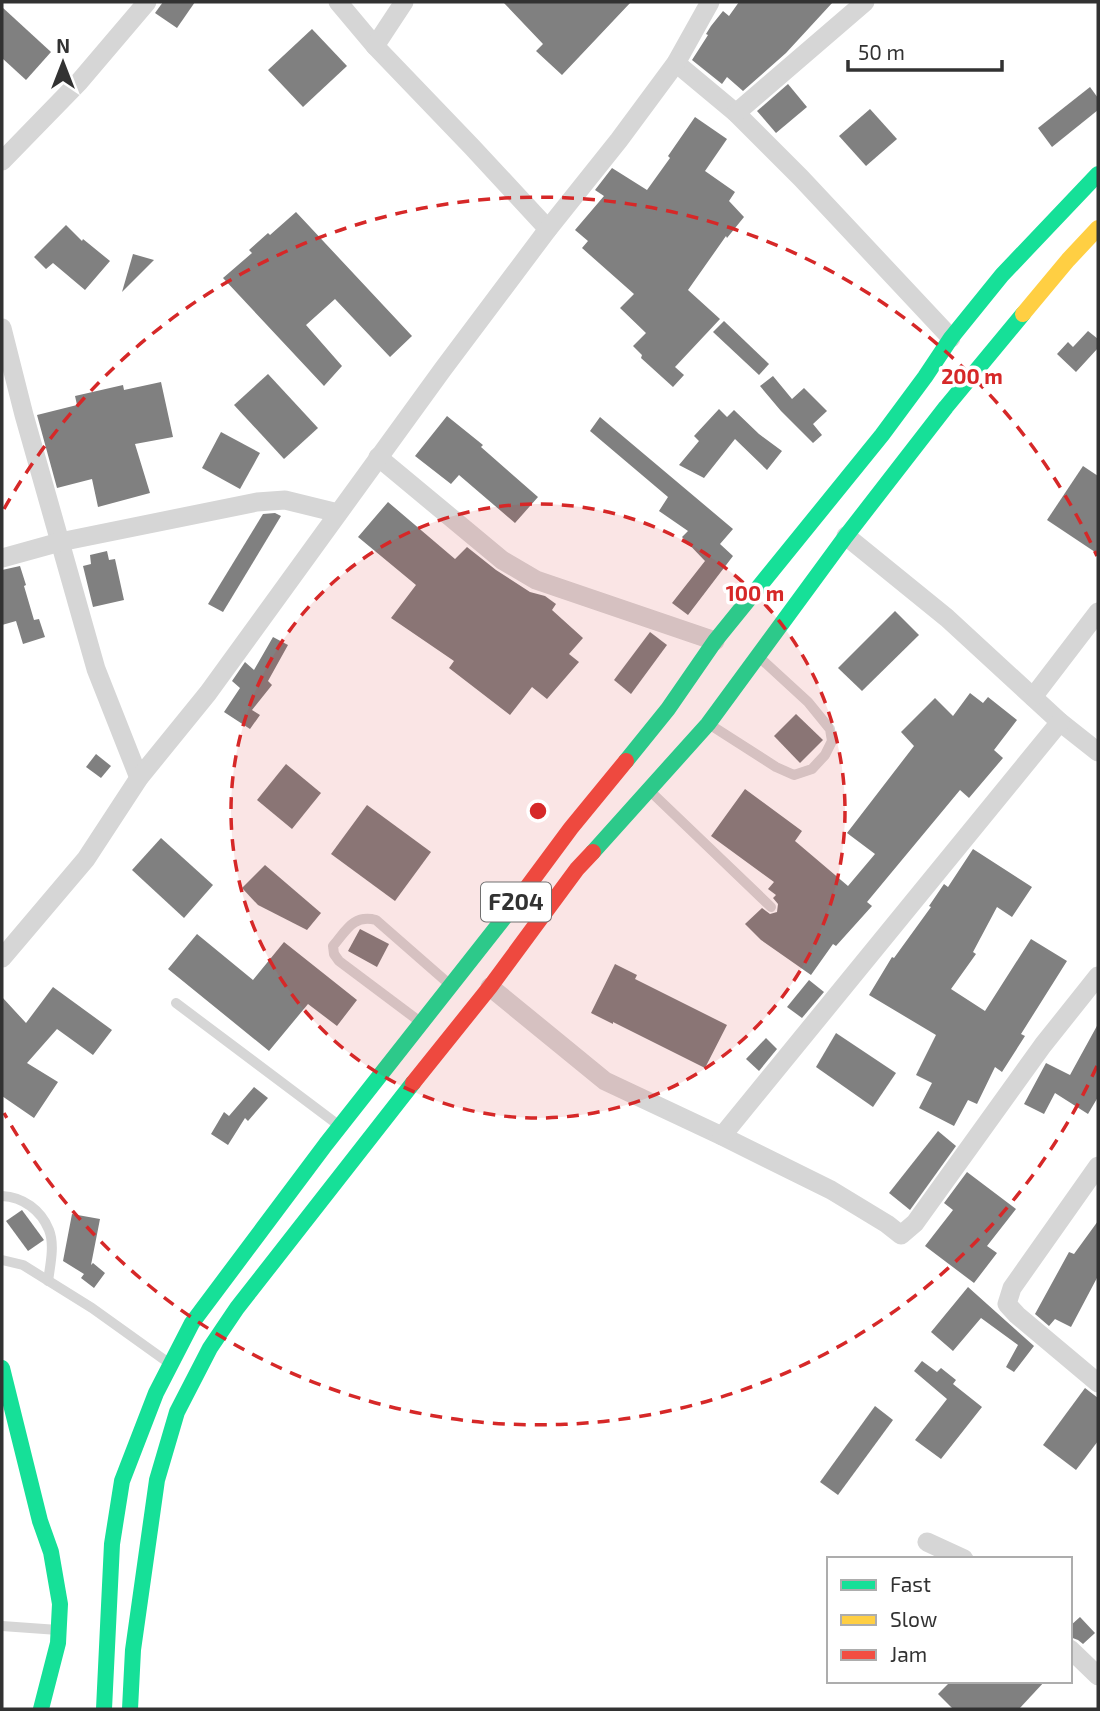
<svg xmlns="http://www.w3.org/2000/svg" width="1100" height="1711" font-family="'Exo 2',sans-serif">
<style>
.building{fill:#808080}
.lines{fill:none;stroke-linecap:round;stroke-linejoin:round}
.lane{stroke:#d6d6d6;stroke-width:10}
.street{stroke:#d6d6d6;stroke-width:19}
.fast{stroke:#16e098;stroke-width:16}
.slow{stroke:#ffcf43;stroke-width:16}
.jam{stroke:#f24e42;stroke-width:16}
.ring{fill:none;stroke:#d62828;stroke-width:3.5;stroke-dasharray:12 9}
.labels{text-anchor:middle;stroke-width:7;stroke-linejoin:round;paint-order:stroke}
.shield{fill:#fff;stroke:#707070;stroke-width:2}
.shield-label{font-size:23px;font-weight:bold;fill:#323232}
.centre{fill:#d62828;stroke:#fff;stroke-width:3.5}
.ring-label{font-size:21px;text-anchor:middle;font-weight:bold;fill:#d62828;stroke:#fff;stroke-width:7;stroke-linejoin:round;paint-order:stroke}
</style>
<rect width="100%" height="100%" fill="#fff"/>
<!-- building -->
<g class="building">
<path d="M163 2H195L177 28 155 13Z"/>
<path d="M503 2H631L562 75 536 51 543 44Z"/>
<path d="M739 2H833L786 53 743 91 727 77 722 84 692 60 708 35 706 34 711 26 723 11 729 16Z"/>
<path d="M2 7 51 52 26 80 2 58Z"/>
<path d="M312 29 347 66 303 107 268 70Z"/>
<path d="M788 84 807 107 776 133 757 111Z"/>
<path d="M1090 87 1098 98V110L1052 147 1038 128Z"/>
<path d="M870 109 897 139 866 166 839 136Z"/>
<path d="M695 117 727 139 705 171 735 192 729 201 744 217 727 238 726 236 688 290 720 319 675 367 684 375 673 387 641 358 642 355 633 346 646 333 620 308 634 294 582 248 588 241 575 230 604 196 595 190 612 168 647 190 670 158 668 156Z"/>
<path d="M296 212 412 336 390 357 335 299 306 325 342 366 324 386 223 278 252 253 249 250 268 233 270 235Z"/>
<path d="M66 225 82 241 83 239 110 261 85 290 53 263 46 269 34 257Z"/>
<path d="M133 254 154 260 122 292Z"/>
<path d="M724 321 769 364 759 375 713 332Z"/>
<path d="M1088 331 1098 339V348L1076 372 1057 354 1068 342 1073 347Z"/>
<path d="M268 374 318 428 284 459 234 405Z"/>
<path d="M773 376 792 399 804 388 827 411 813 424 822 435 813 443 781 411 760 386Z"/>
<path d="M161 382 173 437 135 444 150 493 98 507 92 479 57 488 37 415 77 405 75 396 123 385 124 390Z"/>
<path d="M719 409 727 417 734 410 759 434 782 451 767 470 735 439 704 478 679 465 699 441 694 436Z"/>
<path d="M447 416 483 445 481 447 538 497 515 523 459 475 451 484 415 456Z"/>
<path d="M600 417 733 529 720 544 733 556 688 615 672 603 705 561 682 537 688 531 659 511 668 497 590 431Z"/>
<path d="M221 432 260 453 240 489 202 468Z"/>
<path d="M1083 466 1098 476V554L1047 520Z"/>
<path d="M388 502 455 559 467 547 496 570 530 592 545 596 556 604 552 610 583 638 569 654 579 662 547 699 532 687 510 715 449 668 454 661 391 618 416 585 358 537Z"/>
<path d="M275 513 281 516 223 612 208 604 263 514Z"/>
<path d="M107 551 109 560 115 559 124 600 93 607 83 566 91 564 90 555Z"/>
<path d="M20 566 26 585 24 586 34 620 39 619 45 637 23 644 16 621 2 625V570Z"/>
<path d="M895 611 919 635 862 691 838 668Z"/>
<path d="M650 632 667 645 631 694 614 680Z"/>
<path d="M273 637 288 645 268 681 272 685 252 710 260 715 250 729 224 712 240 688 232 681 245 662 254 670Z"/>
<path d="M970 693 983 703 988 697 1017 720 994 750 1003 758 969 798 960 790 867 902 872 906 836 946 833 944 811 975 761 940 745 924 762 908 770 914 777 912 778 904 773 898 776 895 768 889 774 882 711 836 745 789 802 831 795 841 848 886 875 854 847 833 914 746 901 732 935 698 953 716Z"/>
<path d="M796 714 823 740 800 763 774 736Z"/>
<path d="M96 754 111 766 101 778 86 767Z"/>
<path d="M286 764 321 793 292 829 257 800Z"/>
<path d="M367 805 431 852 395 901 331 854Z"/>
<path d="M161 838 213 885 184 918 132 870Z"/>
<path d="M973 849 1032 887 1012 917 997 907 973 952 976 954 951 989 985 1011 1031 939 1067 961 1021 1034 1025 1036 1002 1072 995 1067 977 1104 968 1100 954 1126 919 1108 932 1083 916 1075 936 1035 869 995 892 957 894 958 931 907 929 906 944 884 948 887Z"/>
<path d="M265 865 321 913 307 930 258 905 242 888Z"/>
<path d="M360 929 389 944 377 967 348 951Z"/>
<path d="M197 934 253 980 284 942 357 1000 337 1026 308 1004 269 1051 168 969Z"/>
<path d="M615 964 637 975 635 979 727 1025 705 1068 613 1022V1024L591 1013Z"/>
<path d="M809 980 824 992 802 1018 787 1007Z"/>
<path d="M53 987 112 1030 93 1055 57 1029 27 1063 58 1082 34 1118 2 1096V997L26 1023Z"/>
<path d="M1098 1024V1097L1088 1114 1055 1093 1044 1114 1024 1104 1046 1063 1070 1075Z"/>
<path d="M836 1033 896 1073 873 1107 816 1067Z"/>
<path d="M766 1038 777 1049 759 1071 746 1059Z"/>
<path d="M254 1087 268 1098 248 1121 245 1118 228 1145 211 1134 224 1112 229 1116Z"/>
<path d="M938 1131 956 1146 910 1210 889 1193Z"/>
<path d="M967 1172 1016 1209 987 1246 997 1253 974 1283 925 1246 953 1210 944 1203Z"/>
<path d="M22 1210 44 1240 28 1251 6 1221Z"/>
<path d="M72 1214 100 1219 91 1265 93 1263 105 1273 94 1288 81 1278 84 1274 63 1261Z"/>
<path d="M1098 1221V1276L1071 1327 1055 1319 1049 1326 1035 1314 1069 1252 1074 1254Z"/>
<path d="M968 1287 1034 1346 1014 1372 1006 1367 1018 1345 981 1318 953 1351 931 1332Z"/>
<path d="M922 1361 937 1372 941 1368 956 1380 953 1384 982 1407 941 1459 915 1440 947 1399 914 1371Z"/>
<path d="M1085 1388 1098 1398V1441L1076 1470 1043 1445Z"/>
<path d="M875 1406 893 1420 838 1495 820 1482Z"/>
<path d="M1080 1617 1095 1633 1083 1644 1078 1640 1070 1637V1626Z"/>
<path d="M951 1681H1045L1019 1709H953L938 1694Z"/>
</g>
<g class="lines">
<!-- lane -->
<g class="lane">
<path d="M712 726 776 767 794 775 812 769 825 755 832 741 830 729 808 702 760 658"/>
<path d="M651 792 771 907"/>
<path d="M176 1003 337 1124"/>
<path d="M419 1021 339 961 334 954 333 946C346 931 353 914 376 920L448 983"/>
<path d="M2 1196C23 1197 41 1210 49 1230 55 1245 50 1266 48 1281"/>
<path d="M2 1260 23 1265 92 1308 166 1361"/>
<path d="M2 1626 58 1630"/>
</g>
<!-- street -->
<g class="street">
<path d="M338 2 375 46 472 147 548 229"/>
<path d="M375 46 404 2"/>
<path d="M676 63 736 113 801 178 951 338"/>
<path d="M736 113 865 2"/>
<path d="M2 161 79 82 147 2"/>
<path d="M2 328 24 415 96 669 139 778"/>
<path d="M378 457 502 560 536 580 715 641"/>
<path d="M846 536 947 618 1060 722 1098 752"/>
<path d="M2 558 60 542 257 502 285 500 338 513"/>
<path d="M1033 697 1098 612"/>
<path d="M2 958 86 859 139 778 208 693 443 369 548 229 619 140 676 63 710 2"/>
<path d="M490 987 605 1081 722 1136 831 1190 887 1224 901 1235 915 1223 1043 1045 1098 976"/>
<path d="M722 1136 1060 722"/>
<path d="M1098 1166 1012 1288 1007 1304 1017 1315 1098 1383"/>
<path d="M927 1542 964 1559"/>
<path d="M1070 1649 1098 1676"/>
</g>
<!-- fast -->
<g class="fast">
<path d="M626 761 668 709 715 641 882 435 925 377 951 338 1002 275 1098 174"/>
<path d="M593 852 708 724 846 536 946 407 1023 314"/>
<path d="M2 1368 40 1521 51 1552 60 1604 58 1643 41 1709"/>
<path d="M104 1709 112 1544 122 1481 156 1393 192 1323 326 1144 511 909"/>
<path d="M130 1709 133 1650 157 1480 177 1412 210 1348 237 1308 413 1083"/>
</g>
<!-- slow -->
<path class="slow" d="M1023 314 1068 260 1098 228"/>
<!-- jam -->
<g class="jam">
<path d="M511 909 571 828 626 761"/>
<path d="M413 1083 490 987 577 869 593 852"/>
</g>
</g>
<!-- distance rings -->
<circle cx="538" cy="811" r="307" fill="#d62828" fill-opacity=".12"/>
<g class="ring">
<circle cx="538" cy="811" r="307"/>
<path d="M1097 1066A614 614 0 0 1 4 1113M4 509A614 614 0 0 1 1097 556"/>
</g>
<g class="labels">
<!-- shield labels -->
<rect class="shield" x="481" y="882.5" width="70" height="39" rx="5"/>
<g class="shield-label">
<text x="516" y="910">F204</text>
</g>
</g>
<circle cx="538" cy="811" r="10" class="centre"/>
<g class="ring-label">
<text x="972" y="384">200 m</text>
<text x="755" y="601">100 m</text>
</g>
<!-- border -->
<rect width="1100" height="1711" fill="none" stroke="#323232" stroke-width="7"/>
<!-- legend -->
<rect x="827" y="1557" width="245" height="126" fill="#ffffff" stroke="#adadad" stroke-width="2"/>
<rect x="841" y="1580" width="35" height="10" fill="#16e098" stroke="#adadad" stroke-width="2"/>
<text x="890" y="1592" font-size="21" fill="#323232">Fast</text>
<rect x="841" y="1615" width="35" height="10" fill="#ffcf43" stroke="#adadad" stroke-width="2"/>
<text x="890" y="1627" font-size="21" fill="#323232">Slow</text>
<rect x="841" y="1650" width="35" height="10" fill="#f24e42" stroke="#adadad" stroke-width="2"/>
<text x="890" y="1662" font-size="21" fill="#323232">Jam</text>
<!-- north arrow -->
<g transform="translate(63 63)" stroke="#ffffff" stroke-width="5" paint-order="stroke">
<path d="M0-5L12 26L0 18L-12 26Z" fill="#323232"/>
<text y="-10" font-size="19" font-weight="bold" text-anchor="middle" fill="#323232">N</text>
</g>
<!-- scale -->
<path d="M848 60v10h154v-10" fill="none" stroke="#323232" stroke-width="3.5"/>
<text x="858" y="60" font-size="21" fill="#323232" stroke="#ffffff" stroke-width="5" paint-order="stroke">50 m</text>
</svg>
